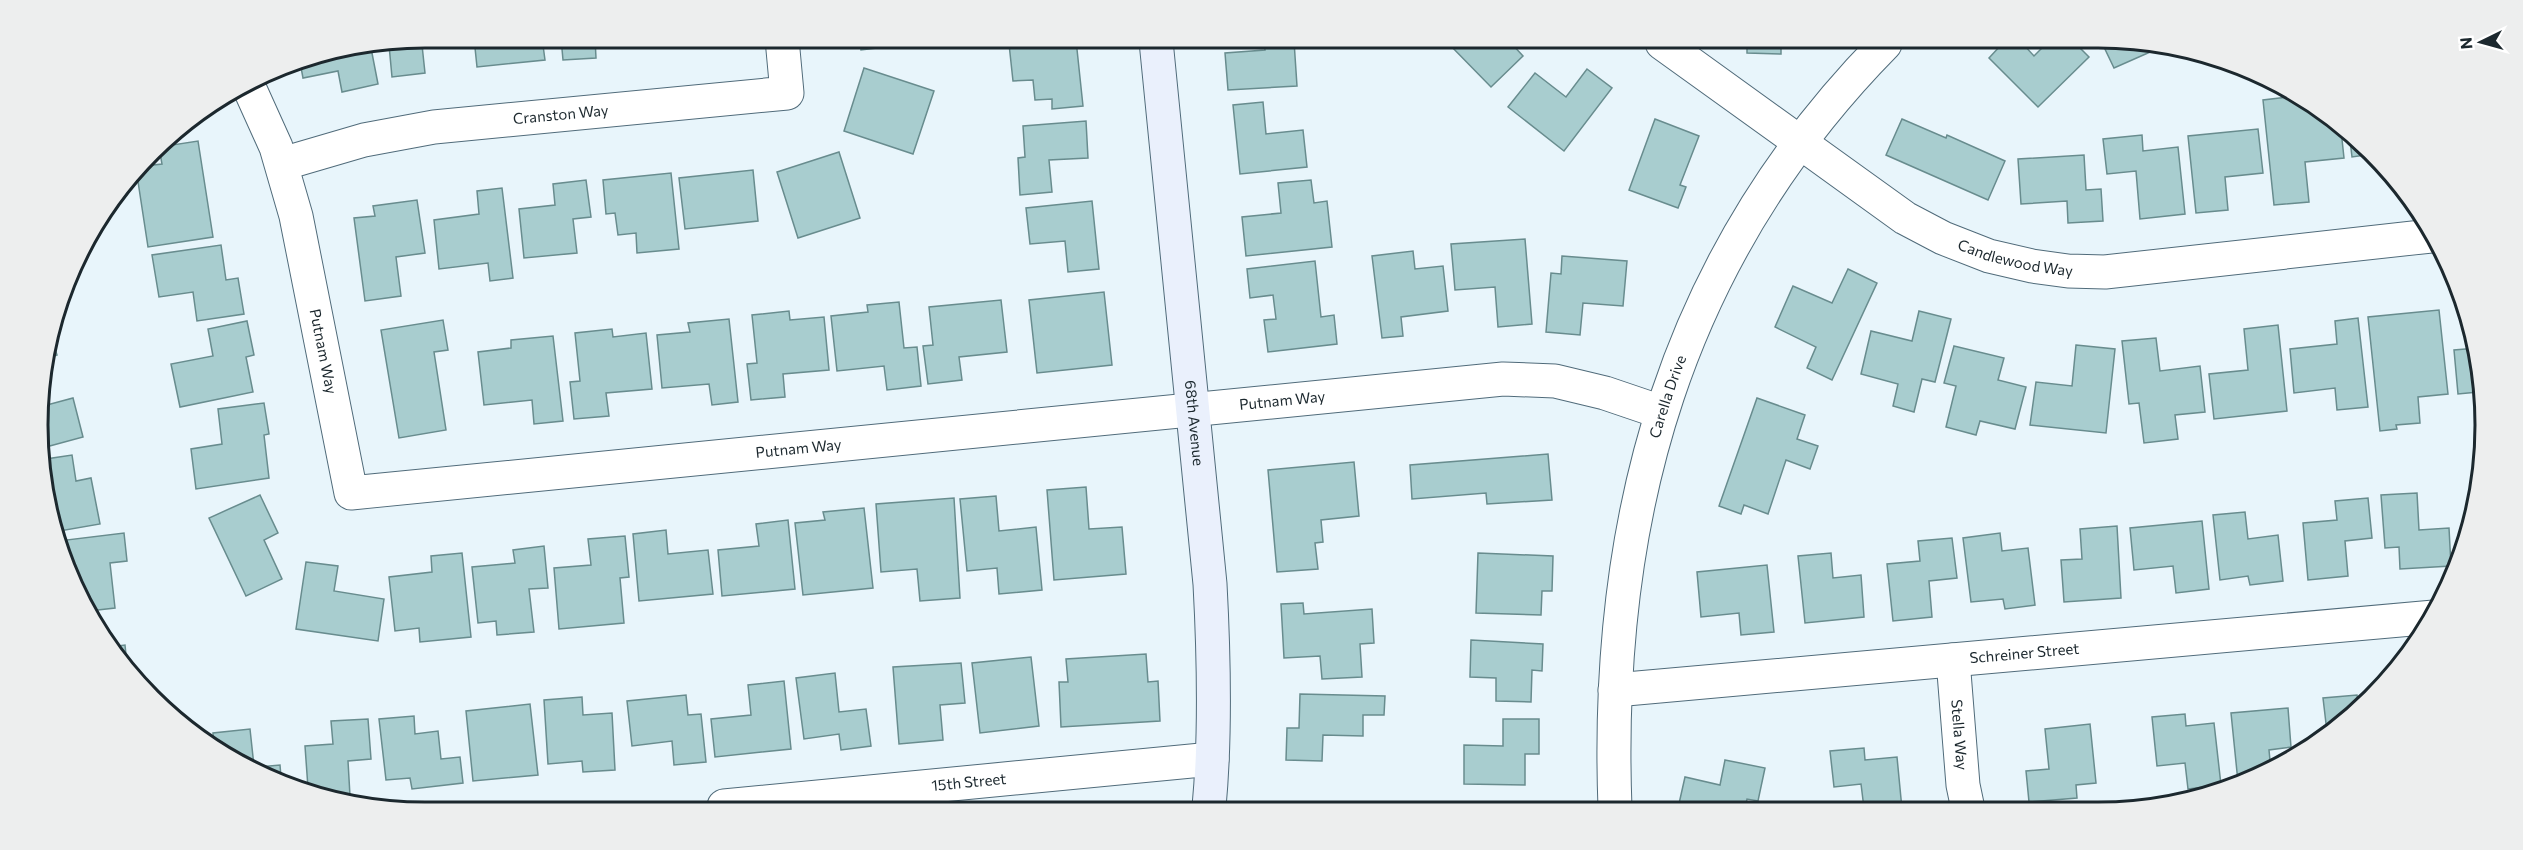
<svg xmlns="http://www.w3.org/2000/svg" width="2523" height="850" font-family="Commissioner,sans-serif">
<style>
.building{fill:#a8cdcf;stroke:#688c8e;stroke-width:1.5}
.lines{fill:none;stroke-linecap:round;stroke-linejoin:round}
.street-casing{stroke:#506b7a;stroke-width:35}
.secondary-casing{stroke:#506b7a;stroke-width:35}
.street{stroke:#fff;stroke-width:33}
.secondary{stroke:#eaf0fc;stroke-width:33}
.labels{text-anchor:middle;stroke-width:4.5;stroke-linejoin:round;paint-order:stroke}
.street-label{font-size:15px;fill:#1c282e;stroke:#fff}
.rim{fill:none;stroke:#1c282e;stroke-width:3}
</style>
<rect width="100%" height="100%" fill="#e8f5fb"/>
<!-- building -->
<g class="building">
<path d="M425 38H463V41L422 45 425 73 392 77 389 45Z"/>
<path d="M474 38H542L545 60 477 67Z"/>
<path d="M561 38H595L596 58 563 60Z"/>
<path d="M638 38 718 39 639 47Z"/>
<path d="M860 39 910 40V44L861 50Z"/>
<path d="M1045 40H1076L1083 106 1052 109V99L1035 100 1033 80 1013 81 1009 44Z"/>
<path d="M1264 41H1294L1297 86 1228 90 1225 53 1265 50Z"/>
<path d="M1447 42H1510L1523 56 1491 87Z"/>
<path d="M1747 43H1781V54L1747 53Z"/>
<path d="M2002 44H2023L2034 56 2046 44 2077 45 2089 57 2038 107 1989 58Z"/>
<path d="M2103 45H2166L2114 68Z"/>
<path d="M371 48 378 84 342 92 338 71 303 78 300 62Z"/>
<path d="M864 68 934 91 913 154 844 131Z"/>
<path d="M1587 69 1612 88 1564 151 1508 107 1535 73 1566 97Z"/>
<path d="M2297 96 2314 103 2341 130 2344 158 2305 162 2309 202 2274 205 2263 100Z"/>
<path d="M1263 102 1266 134 1303 130 1307 167 1240 174 1233 105Z"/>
<path d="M1655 119 1699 136 1680 185 1686 187 1678 208 1629 190Z"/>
<path d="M1902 119 1946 138 1947 135 2005 161 1988 200 1886 155Z"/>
<path d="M1086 121 1088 158 1049 160 1052 192 1020 195 1018 158 1025 157 1023 126Z"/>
<path d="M2258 129 2263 173 2225 177 2228 210 2196 213 2188 136Z"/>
<path d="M2142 135 2143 151 2178 147 2185 214 2140 219 2136 171 2107 174 2103 139Z"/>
<path d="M2350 140 2366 155 2352 157Z"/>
<path d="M198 141 213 237 148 247 137 175 144 166 162 164 159 147Z"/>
<path d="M839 152 860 218 798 238 777 172Z"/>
<path d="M2084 155 2086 190 2101 189 2103 221 2068 223 2067 201 2021 204 2018 159Z"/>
<path d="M753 170 758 221 685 229 679 178Z"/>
<path d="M671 173 679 249 637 253 636 233 618 235 615 213 606 214 603 180Z"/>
<path d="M586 180 591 217 573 219 577 253 524 258 519 209 555 205 553 184Z"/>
<path d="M1311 180 1314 203 1327 201 1332 247 1246 256 1242 217 1281 213 1278 183Z"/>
<path d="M502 188 513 278 490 281 488 263 439 269 434 220 479 214 477 191Z"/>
<path d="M417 200 425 253 396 257 401 296 365 301 354 218 375 216 373 206Z"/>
<path d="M1092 201 1099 269 1068 272 1065 241 1030 244 1026 208Z"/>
<path d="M1525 239 1532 324 1498 327 1495 287 1455 290 1451 244Z"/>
<path d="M221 245 226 280 238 278 244 314 197 321 193 292 159 297 152 255Z"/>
<path d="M1413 251 1415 269 1443 266 1448 311 1401 317 1403 336 1382 338 1372 256Z"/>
<path d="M1562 256 1627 261 1623 306 1583 303 1580 335 1546 332 1551 273 1561 274Z"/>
<path d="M1315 261 1321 317 1334 315 1337 344 1268 352 1264 320 1276 319 1273 295 1250 298 1247 269Z"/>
<path d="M1848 269 1877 283 1832 380 1807 368 1816 347 1775 327 1793 286 1832 303Z"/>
<path d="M1104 292 1112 365 1037 373 1029 300Z"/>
<path d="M1001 300 1007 352 959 357 962 380 928 384 923 346 933 345 929 307Z"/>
<path d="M899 302 904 348 917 347 921 386 887 390 884 366 837 371 831 316 868 312 867 305Z"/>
<path d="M2439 310 2448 394 2418 397 2420 423 2396 425 2397 429 2380 431 2368 317Z"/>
<path d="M789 311 790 320 824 317 829 370 783 374 785 397 751 400 747 364 757 363 752 315Z"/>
<path d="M1919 311 1951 319 1935 382 1922 379 1914 412 1893 406 1898 384 1861 374 1871 331 1912 341Z"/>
<path d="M2358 318 2368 407 2337 410 2335 388 2294 393 2290 349 2337 344 2335 321Z"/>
<path d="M729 319 738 402 712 405 709 384 662 388 657 335 690 332 688 323Z"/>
<path d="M443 320 448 350 434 352 446 430 399 438 381 330Z"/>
<path d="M247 321 254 355 246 357 253 392 180 407 171 364 213 356 208 329Z"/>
<path d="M2278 325 2287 411 2214 419 2209 374 2248 370 2244 329Z"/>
<path d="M612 329 613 337 646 333 652 389 606 393 609 416 574 419 570 382 580 381 575 333Z"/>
<path d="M553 336 563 421 534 424 532 400 484 405 478 352 511 348V340Z"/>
<path d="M2156 338 2160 371 2200 366 2205 412 2175 415 2178 439 2144 443 2139 403 2129 404 2122 341Z"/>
<path d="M52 339 57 355 46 359Z"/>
<path d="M2076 345 2115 349 2106 433 2030 425 2036 382 2072 386Z"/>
<path d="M1954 346 2004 358 1998 380 2026 387 2015 429 1980 421 1976 435 1946 427 1956 386 1944 383Z"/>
<path d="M2477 348 2478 392 2458 394 2454 350Z"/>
<path d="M73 398 83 437 46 447 43 406Z"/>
<path d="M1757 398 1805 415 1797 439 1818 446 1810 469 1786 460 1768 514 1744 505 1741 514 1719 506Z"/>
<path d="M264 403 269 434 264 435 269 478 196 489 191 449 222 444 218 409Z"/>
<path d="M1548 454 1552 500 1487 504 1486 493 1412 499 1410 465Z"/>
<path d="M72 455 76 481 91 478 100 524 54 532 51 525 46 459Z"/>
<path d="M1354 462 1359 516 1321 520 1323 542 1315 543 1318 569 1277 572 1268 470Z"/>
<path d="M1086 487 1089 529 1122 527 1126 574 1054 580 1047 490Z"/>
<path d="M2417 493 2419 530 2449 528 2451 566 2400 569 2399 547 2385 548 2381 495Z"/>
<path d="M260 495 278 533 264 540 282 579 246 596 209 518Z"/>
<path d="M996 496 999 531 1036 527 1042 590 999 594 997 568 967 571 960 499Z"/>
<path d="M954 498 960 598 920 601 917 569 881 572 876 504Z"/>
<path d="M2368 498 2372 538 2345 541 2348 576 2308 580 2303 523 2337 520 2335 501Z"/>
<path d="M864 508 873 588 803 595 795 523 825 520 823 512Z"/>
<path d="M2245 512 2248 539 2278 535 2283 581 2250 585 2248 576 2220 580 2213 515Z"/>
<path d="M788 520 795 589 722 596 718 550 759 546 756 524Z"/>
<path d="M2202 521 2209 589 2176 593 2173 566 2134 570 2130 528Z"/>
<path d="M2117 526 2121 598 2064 602 2061 560 2082 559 2080 529Z"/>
<path d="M666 530 668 554 708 550 713 594 639 601 633 534Z"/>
<path d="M124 533 127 561 110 563 115 608 89 611 58 541Z"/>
<path d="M2000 533 2002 551 2028 548 2035 605 2005 609 2003 599 1971 602 1963 538Z"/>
<path d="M625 536 629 577 620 578 624 623 559 629 554 568 591 565 588 539Z"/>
<path d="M1952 538 1957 578 1929 581 1932 617 1893 621 1887 564 1920 561 1918 541Z"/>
<path d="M544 546 548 588 529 589 534 632 497 635 496 621 478 623 472 567 515 563 513 550Z"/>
<path d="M462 553 471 637 420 642 419 628 395 631 389 577 432 572 431 556Z"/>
<path d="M1478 553 1553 556 1552 591H1542L1541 615 1476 613Z"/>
<path d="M1831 553 1833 578 1861 575 1864 617 1805 623 1798 556Z"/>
<path d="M306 562 338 566 334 591 384 599 378 641 296 629Z"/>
<path d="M1767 565 1774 632 1741 635 1739 613 1701 617 1697 572Z"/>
<path d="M1303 603 1304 614 1372 609 1374 643 1360 644 1362 677 1322 679 1320 656 1284 658 1281 604Z"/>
<path d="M1471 640 1543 644 1542 671 1532 670 1531 702 1496 701V678L1470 677Z"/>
<path d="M125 645 127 665 109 647Z"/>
<path d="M1146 654 1148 682 1158 681 1160 721 1061 727 1059 682H1068L1066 659Z"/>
<path d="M1031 657 1039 726 980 733 972 663Z"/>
<path d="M961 663 965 703 940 705 943 740 899 744 893 667Z"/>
<path d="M835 673 839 712 866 709 871 746 841 750 839 734 804 739 796 678Z"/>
<path d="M784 681 791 749 715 757 711 719 751 715 748 685Z"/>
<path d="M1300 694 1385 696 1384 715H1363V736L1323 735 1322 761 1286 760 1287 728H1299Z"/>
<path d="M686 695 688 715 701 714 706 762 674 765 672 741 632 746 627 701Z"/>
<path d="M2357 695 2359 709 2327 732 2323 698Z"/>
<path d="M582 697 583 715 612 713 615 770 583 772 582 761 548 764 544 700Z"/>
<path d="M530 704 538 775 473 781 466 711Z"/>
<path d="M2288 708 2291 747 2269 750 2271 771 2238 782 2231 713Z"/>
<path d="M2185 714 2186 726 2214 723 2221 785 2188 789 2185 763 2157 766 2152 717Z"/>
<path d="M414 716 415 734 438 731 441 759 460 757 463 783 412 789 410 778 386 780 379 719Z"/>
<path d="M368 719 371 759 348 761 350 796 331 798 308 788 305 746 333 744 331 721Z"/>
<path d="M1503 719H1539V754H1525V785L1464 784V745L1503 746Z"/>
<path d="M2090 724 2096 783 2076 785 2077 798 2029 802 2026 771 2049 769 2045 729Z"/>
<path d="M250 729 254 766 214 749 213 733Z"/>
<path d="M1864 748 1865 760 1897 757 1902 809 1864 808 1861 784 1834 787 1830 751Z"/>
<path d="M1725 760 1765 768 1758 801 1747 799 1745 808H1678L1685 777 1720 785Z"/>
<path d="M280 765 281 777 258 767Z"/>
<path d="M1500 804V808H1461V806Z"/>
</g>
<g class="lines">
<defs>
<g id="street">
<path id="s1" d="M1662 43 1905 218 1943 238 1989 256 2032 266 2068 271 2105 272 2431 236"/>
<path id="s2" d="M248 85 276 147 296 216 351 493 1503 379 1555 381 1605 393 1661 412"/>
<path id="s3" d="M282 164 364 140 434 127 787 93 782 39"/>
<path id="s4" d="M1953 660 1963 785 1968 809"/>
<path id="s5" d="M1615 690 2434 617"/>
<path id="s6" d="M724 806 1212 759"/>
<path id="s7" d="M1615 808C1604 515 1676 256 1885 44"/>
</g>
<g id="secondary">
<path id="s8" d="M1156 41 1210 584C1214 658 1216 733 1209 807"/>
</g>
</defs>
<!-- street casing -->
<use href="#street" class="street-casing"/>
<!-- secondary casing -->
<use href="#secondary" class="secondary-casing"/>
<!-- street -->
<use href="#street" class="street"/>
<!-- secondary -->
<use href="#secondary" class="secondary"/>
</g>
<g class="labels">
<!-- street labels -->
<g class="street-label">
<text dy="5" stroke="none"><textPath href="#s3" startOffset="284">Cranston Way</textPath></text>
<text dy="5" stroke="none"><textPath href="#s1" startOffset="418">Candlewood Way</textPath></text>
<text dy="5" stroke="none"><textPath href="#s2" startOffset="278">Putnam Way</textPath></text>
<text dy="5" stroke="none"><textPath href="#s7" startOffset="417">Carella Drive</textPath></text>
<text dy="5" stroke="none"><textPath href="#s2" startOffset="1358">Putnam Way</textPath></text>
<text dy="5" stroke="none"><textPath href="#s8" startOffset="384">68th Avenue</textPath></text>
<text dy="5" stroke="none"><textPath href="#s2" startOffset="872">Putnam Way</textPath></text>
<text dy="5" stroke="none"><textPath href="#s5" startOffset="411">Schreiner Street</textPath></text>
<text dy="5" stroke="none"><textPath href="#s4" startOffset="75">Stella Way</textPath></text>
<text dy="5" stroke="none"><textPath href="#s6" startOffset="246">15th Street</textPath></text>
</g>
</g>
<!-- crop -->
<path d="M0 0H2523V850H0ZM425 48H2098A377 377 0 0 1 2475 425V425A377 377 0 0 1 2098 802H425A377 377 0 0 1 48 425V425A377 377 0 0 1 425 48Z" fill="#edeeee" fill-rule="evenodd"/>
<path class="rim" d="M425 48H2098A377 377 0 0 1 2475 425V425A377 377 0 0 1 2098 802H425A377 377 0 0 1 48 425V425A377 377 0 0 1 425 48Z"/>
<!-- north arrow -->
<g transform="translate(2481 42) rotate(265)" stroke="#ffffff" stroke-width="4.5" paint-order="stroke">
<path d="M0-4.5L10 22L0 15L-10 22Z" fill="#1c282e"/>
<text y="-9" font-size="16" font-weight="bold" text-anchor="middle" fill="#1c282e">N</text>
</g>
</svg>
